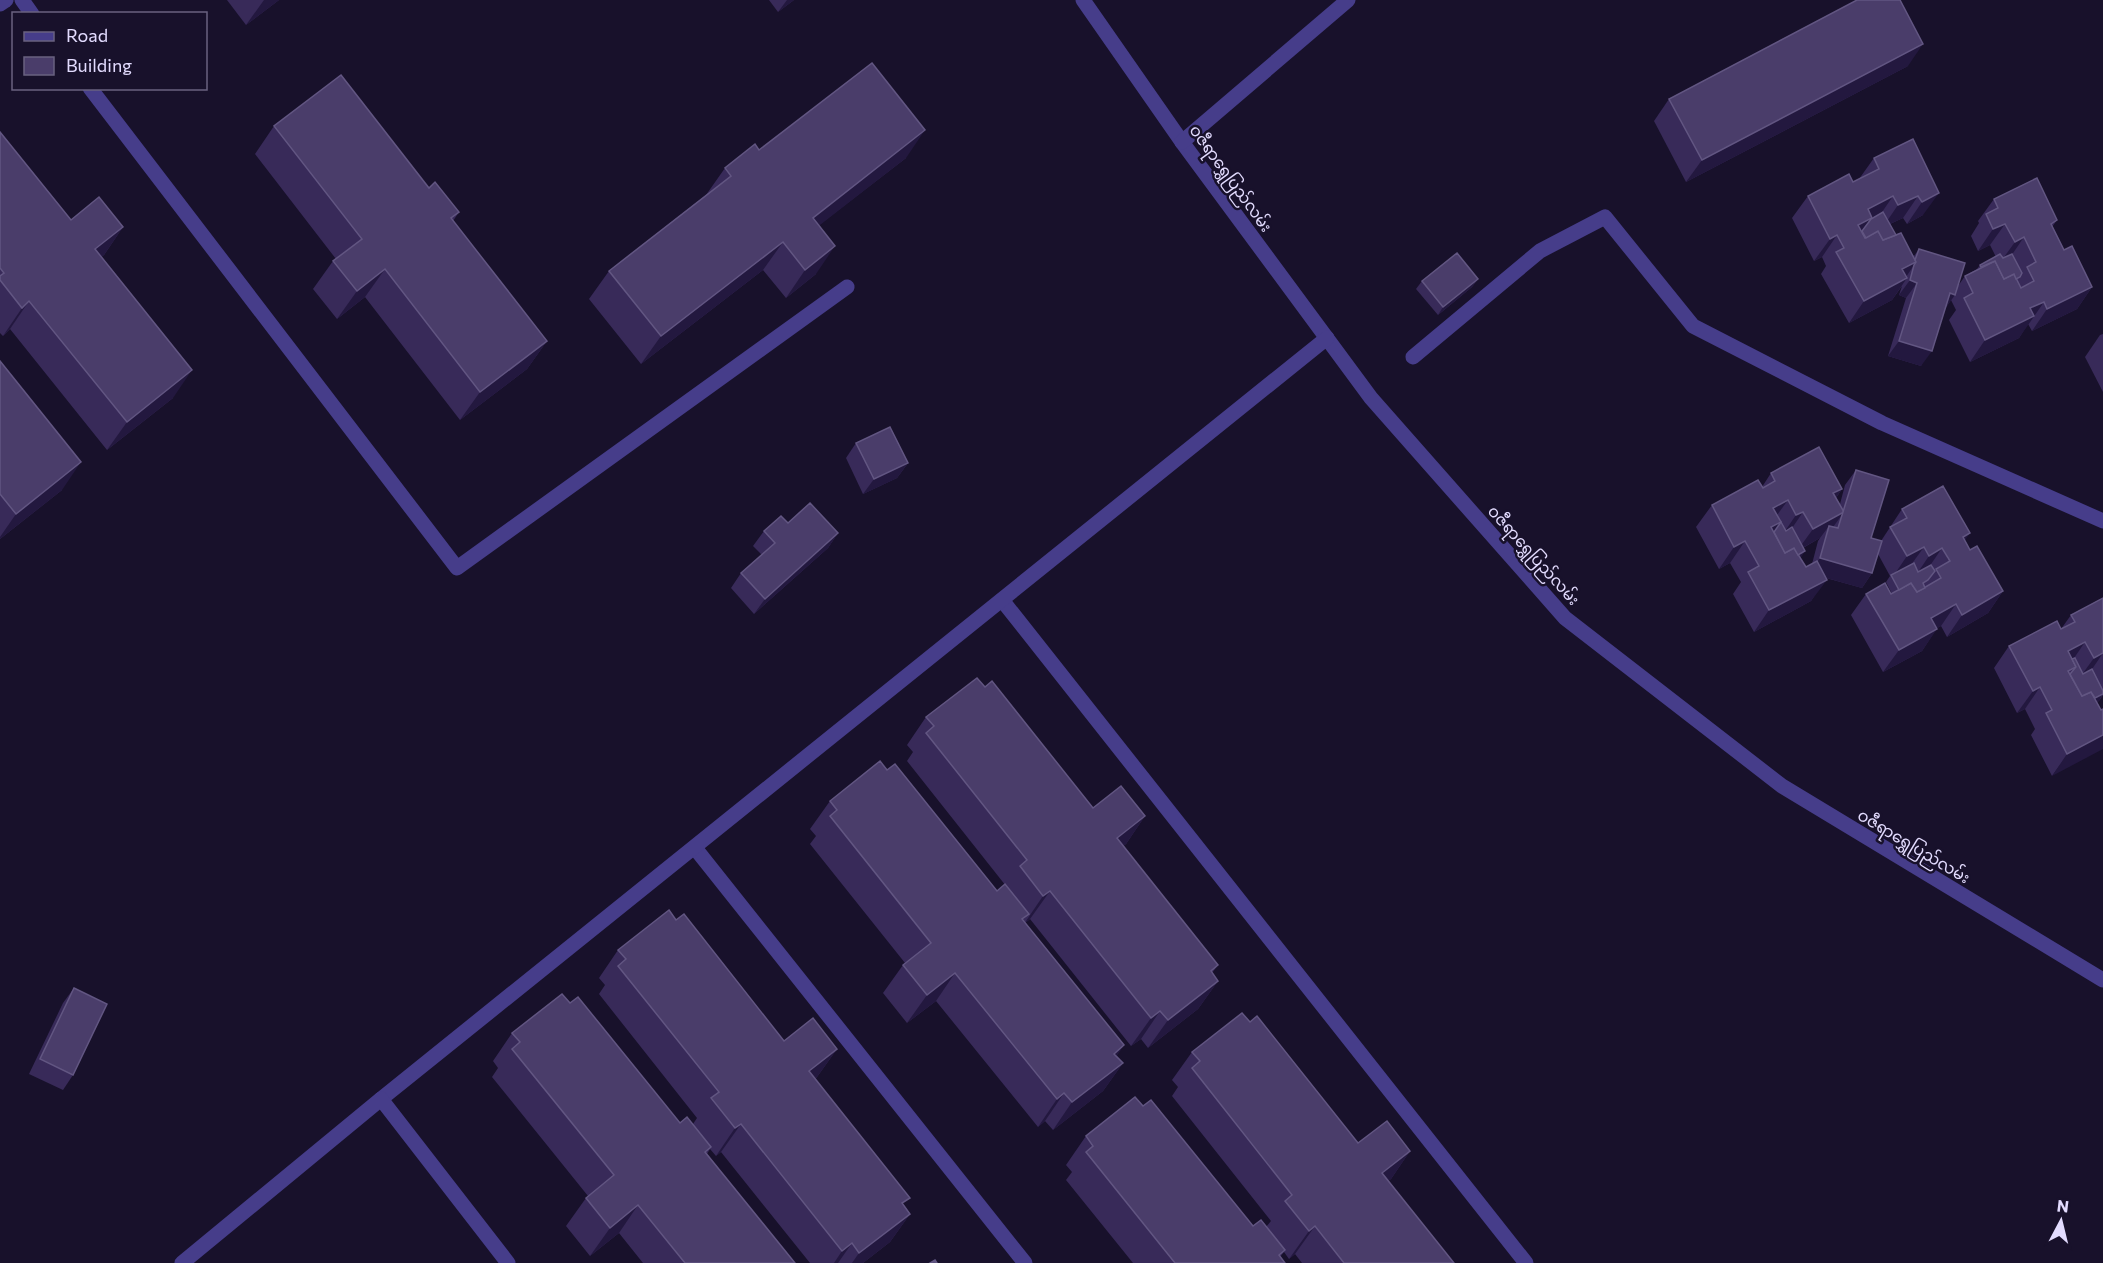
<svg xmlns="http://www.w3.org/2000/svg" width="2103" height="1263" font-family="Commissioner,'Noto Sans Myanmar',sans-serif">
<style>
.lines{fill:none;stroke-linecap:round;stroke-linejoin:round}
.street{stroke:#463d8a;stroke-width:15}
.wall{fill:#382a59;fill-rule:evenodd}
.shaded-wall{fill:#23183f}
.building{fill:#4a3d6a;stroke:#625682;stroke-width:1.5}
.labels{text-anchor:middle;stroke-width:5;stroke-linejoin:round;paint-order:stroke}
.street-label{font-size:16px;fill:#e3dcff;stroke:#18112b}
</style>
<rect width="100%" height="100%" fill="#18112b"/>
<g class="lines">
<!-- street -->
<g class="street">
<path d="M22 0 32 14"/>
<path d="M1083 0 1182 142 1371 398 1565 618 1782 786 2103 980"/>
<path d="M0 4 6 0"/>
<path d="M90 88 457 568 847 287"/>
<path d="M1182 142 1348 0"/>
<path d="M1413 357 1540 251 1605 217 1693 326 1882 423 2103 521"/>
<path d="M1002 600 1526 1263"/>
<path d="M695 848 1025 1263"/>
<path d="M381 1099 1327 338"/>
<path d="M182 1263 381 1099 508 1263"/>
</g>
</g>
<!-- wall -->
<g class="wall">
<path d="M227 0H279L246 25Z"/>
<path d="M769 0H794L778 12Z"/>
<path d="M1908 66 1686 182 1654 121 1669 99Z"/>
<path d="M274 126 429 188 459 212 453 221 547 341 527 369 460 420 365 297 337 319 313 289 333 261 336 259 255 154Z"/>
<path d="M0 132 71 220 123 227 104 255 101 257 173 398 107 450 10 329 3 336 0 333Z"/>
<path d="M1913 139 1923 215 1907 224 1903 218 1890 224 1896 235 1914 256 1919 249 1958 286 1965 276 1977 269 1980 265 1996 257 1990 245 1978 251 1971 236 1979 223 1978 221 1994 199 2057 220 2052 227 2064 250 2092 287 2077 309 2032 331 2028 324 2019 338 1970 362 1949 320 1956 310 1951 300 1945 309 1921 366 1888 356 1906 298 1899 295 1902 286 1892 300 1849 323 1821 274 1826 266 1822 257 1814 261 1792 218 1808 196 1853 182 1859 179 1874 158Z"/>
<path d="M759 150 906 158 819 225 816 274 786 298 763 270 641 364 589 299 609 271 706 195 725 168Z"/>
<path d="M1478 279 1472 287 1438 315 1416 289 1422 281Z"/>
<path d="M2103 334V392L2085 357 2100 335Z"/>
<path d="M0 361 62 490 0 539Z"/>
<path d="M856 443 908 463 897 478 863 494 846 458Z"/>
<path d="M1856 470 1871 538 1881 541 1902 509 1965 541 1970 550 2003 591 1988 613 1947 637 1941 626 1937 628 1922 651 1883 672 1851 615 1866 594H1892L1886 582 1890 576 1878 554 1872 573 1862 588 1826 578 1811 601 1754 632 1733 594 1741 582 1730 563 1719 569 1696 527 1712 505 1762 487 1771 473 1842 489 1836 498 1840 504 1845 485ZM1820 538 1818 541 1812 564 1806 567 1800 558 1803 548Z"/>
<path d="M788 523 838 533 828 548 754 614 731 588 741 573 762 555 753 546 764 531Z"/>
<path d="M2103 598V695L2099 701 2097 702 2101 710 2052 776 2031 735 2035 729 2025 709 2017 713 1994 668 2009 646 2061 629 2071 615Z"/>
<path d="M985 687 1093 808 1145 816 1126 844 1123 846 1218 965 1212 973 1218 981 1198 1009 1148 1048 1141 1039 1131 1046 1030 919 1025 923 1117 1056 1123 1063 1103 1091 1053 1130 1045 1121 1038 1127 936 1001 907 1023 883 993 903 965 905 963 810 844 816 836 810 829 830 801 887 770 997 891 1006 886 907 761 913 752 907 745 926 717Z"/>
<path d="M676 920 784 1041 837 1049 817 1077 815 1079 910 1214 890 1242 863 1263H810L721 1152 716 1156 710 1149 707 1154 795 1263H643L619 1233 590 1256 566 1226 586 1198 588 1196 492 1077 498 1068 493 1061 512 1033 680 1123 693 1124 697 1118 599 994 605 985 599 978 618 950Z"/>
<path d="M74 988 73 1075 63 1090 29 1074 63 1003Z"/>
<path d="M1250 1022 1358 1143 1410 1151 1391 1179 1388 1181 1454 1263H1302L1295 1254 1289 1259 1284 1252 1280 1257 1285 1263H1133L1066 1180 1072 1172 1066 1165 1086 1136 1253 1226 1266 1227 1271 1221 1172 1096 1178 1087 1172 1080 1192 1052Z"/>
</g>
<!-- shaded-wall -->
<g class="shaded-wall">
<path d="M264 0H279L246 25Z"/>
<path d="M787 0H794L778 12Z"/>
<path d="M1923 44 1908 66 1686 182 1702 160Z"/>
<path d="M925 130 906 158 793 246 813 218Z"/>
<path d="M1939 193 1923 215 1907 224 1922 202Z"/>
<path d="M1893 196 1878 218 1869 222 1856 240 1843 247 1868 209Z"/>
<path d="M1918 196 1903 218 1883 227 1898 205Z"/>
<path d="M2005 224 1990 245 1978 251 1993 229Z"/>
<path d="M123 227 104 255 75 277 95 249Z"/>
<path d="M1837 235 1822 257 1814 261 1830 239Z"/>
<path d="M2024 237 2009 259 1999 264 2015 242Z"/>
<path d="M783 242 763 270 641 364 661 336Z"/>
<path d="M835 246 816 274 786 298 805 270Z"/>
<path d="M1916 262 1904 280 1907 278 1892 300 1849 323 1864 301 1902 269Z"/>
<path d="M385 269 365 297 337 319 357 291Z"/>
<path d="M1478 279 1472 287 1438 315 1443 307Z"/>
<path d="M1910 280 1917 283 1906 298 1899 295Z"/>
<path d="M2092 287 2077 309 2032 331 2047 309Z"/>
<path d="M1950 293 1955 295 1944 310Z"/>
<path d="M29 301 10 329 3 336 22 308Z"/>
<path d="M2044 302 2019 338 1970 362 1985 340 2030 308Z"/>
<path d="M547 341 527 369 460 420 480 392Z"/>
<path d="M1899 341 1932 351 1921 366 1888 356Z"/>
<path d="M192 370 173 398 107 450 127 422Z"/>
<path d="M81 462 62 490 0 539V537L16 514Z"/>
<path d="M908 463 897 478 863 494 874 479Z"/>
<path d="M1842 489 1827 511 1833 493Z"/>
<path d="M1788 500 1772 522 1773 508Z"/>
<path d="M1803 512 1788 534 1781 537 1796 515Z"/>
<path d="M1844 512 1828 534 1829 526 1820 538 1797 551 1813 529Z"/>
<path d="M1781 522 1766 544 1771 527Z"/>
<path d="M838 533 828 548 754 614 765 599Z"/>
<path d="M1970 533 1955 555 1947 559 1963 537Z"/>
<path d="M1745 541 1730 563 1719 569 1734 547Z"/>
<path d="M1924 547 1908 569 1892 578 1907 556Z"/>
<path d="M1942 548 1927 570 1914 578 1929 556Z"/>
<path d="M1805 551 1800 559 1775 567Z"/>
<path d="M1820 558 1872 573 1862 588 1809 573Z"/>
<path d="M1827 580 1811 601 1754 632 1769 610Z"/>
<path d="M2003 591 1988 613 1947 637 1962 615Z"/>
<path d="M1956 604 1941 626 1916 640 1931 618Z"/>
<path d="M1937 629 1922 651 1883 672 1899 650Z"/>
<path d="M2085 642 2070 664 2068 651Z"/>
<path d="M2103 653 2088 675 2078 680 2094 658Z"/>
<path d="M2040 687 2025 709 2017 713 2033 691Z"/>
<path d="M2103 694 2099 701 2067 717 2072 710Z"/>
<path d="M2103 735V749L2052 776 2067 754Z"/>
<path d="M1145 816 1126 844 1097 867 1117 838Z"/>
<path d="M1050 891 1030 919 1024 924 1043 896Z"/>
<path d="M955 973 936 1001 907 1023 927 995Z"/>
<path d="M1218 981 1198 1009 1148 1048 1168 1020Z"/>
<path d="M1160 1011 1141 1039 1131 1046 1151 1018Z"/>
<path d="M1124 1045 1105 1074 1114 1054Z"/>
<path d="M837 1049 817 1077 789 1099 809 1071Z"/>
<path d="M1123 1063 1103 1091 1053 1130 1072 1102Z"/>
<path d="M1064 1093 1045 1121 1038 1127 1057 1099Z"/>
<path d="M741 1124 721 1152 716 1156 735 1128Z"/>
<path d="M1410 1151 1391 1179 1362 1202 1382 1173Z"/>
<path d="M638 1205 619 1233 590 1256 610 1228Z"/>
<path d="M910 1214 890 1242 863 1263H852L859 1253Z"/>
<path d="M1315 1226 1295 1254 1289 1259 1309 1231Z"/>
<path d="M852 1243 838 1263H834L842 1251Z"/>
</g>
<!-- building -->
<g class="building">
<path d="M1857 0H1900L1923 44 1702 160 1669 99Z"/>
<path d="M872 63 925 130 813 218 835 246 805 270 783 242 661 336 609 271 731 176 725 168 755 144 759 150Z"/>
<path d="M341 75 429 188 435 182 459 212 451 218 547 341 480 392 385 269 357 291 333 261 362 239 274 126Z"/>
<path d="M0 132 71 220 99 197 123 227 95 249 192 370 127 422 29 301 22 308 0 280V276L4 273 0 268Z"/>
<path d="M1913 139 1939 193 1922 202 1918 196 1898 205 1893 196 1868 209 1872 218 1858 225 1865 238 1878 231 1883 240 1901 233 1916 262 1902 269 1907 278 1864 301 1836 252 1844 248 1837 235 1830 239 1808 196 1849 174 1853 182 1879 169 1874 158Z"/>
<path d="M2037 178 2057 220 2051 224 2064 250 2072 246 2092 287 2047 309 2044 302 2030 308 2034 316 1985 340 1964 298 1973 293 1965 276 1995 261 2004 279 2014 274 2021 288 2034 281 2027 267 2036 262 2024 237 2015 242 2005 224 1993 229 1986 214 1998 208 1994 199Z"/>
<path d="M1883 212 1896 235 1883 240 1878 231 1866 238 1862 231 1871 219Z"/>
<path d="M1919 249 1965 263 1955 295 1950 293 1932 351 1899 341 1917 283 1910 280 1914 265 1916 262 1915 260Z"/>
<path d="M1457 253 1478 279 1443 307 1422 281Z"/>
<path d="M2000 254 2003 258 2012 254 2022 273 2020 277 2016 279 2014 274 2004 279 1995 261 1981 267 1980 265Z"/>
<path d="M0 361 81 462 16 514 0 494Z"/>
<path d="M890 427 908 463 874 479 856 443Z"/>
<path d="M1819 447 1842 489 1833 493 1844 512 1813 529 1803 512 1796 515 1788 500 1773 508 1781 522 1771 527 1785 553 1794 548 1806 567 1817 561 1827 580 1769 610 1748 572 1759 566 1745 541 1734 547 1712 505 1758 480 1763 488 1775 481 1771 473Z"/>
<path d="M1856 470 1889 480 1871 538 1882 541 1872 573 1820 558 1829 526 1838 528Z"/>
<path d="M1943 486 1970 533 1963 537 1970 550 1977 546 2003 591 1962 615 1956 604 1931 618 1937 629 1899 650 1866 594 1885 583 1891 594 1911 583 1917 592 1941 578 1936 569 1950 561 1942 548 1929 556 1924 547 1907 556 1890 527 1907 518 1902 509Z"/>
<path d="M810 503 838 533 765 599 741 573 775 543 764 531 781 516 788 523Z"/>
<path d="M1781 522 1786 531 1792 527 1805 551 1798 555 1794 548 1785 553 1774 532Z"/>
<path d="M1914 563 1918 572 1931 565 1935 571 1928 580 1923 583 1925 588 1917 592 1911 583 1899 590 1891 575Z"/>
<path d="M2103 598V653L2094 658 2085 642 2068 651 2076 667 2068 671 2082 696 2091 692 2101 710 2103 709V735L2067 754 2046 713 2052 710 2040 687 2033 691 2009 646 2057 621 2061 629 2075 622 2071 615Z"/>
<path d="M2075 658 2083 674 2092 669 2103 691V694L2095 698 2091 692 2082 696 2070 674 2076 667 2072 659Z"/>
<path d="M977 678 985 687 992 681 1093 808 1121 786 1145 816 1117 838 1218 965 1211 971 1218 981 1168 1020 1160 1011 1151 1018 1050 891 1043 896 1020 866 1027 860 926 733 934 726 926 717Z"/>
<path d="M880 761 887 770 895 764 997 891 1005 884 1029 914 1022 919 1124 1045 1114 1054 1123 1063 1072 1102 1064 1093 1057 1099 955 973 927 995 903 965 931 943 830 816 837 810 830 801Z"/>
<path d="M669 910 676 920 684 914 784 1041 813 1018 837 1049 809 1071 910 1198 902 1203 910 1214 859 1253 852 1243 842 1251 741 1124 735 1128 711 1098 719 1092 618 966 626 959 618 950Z"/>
<path d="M74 988 107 1004 73 1075 40 1059Z"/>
<path d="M562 994 570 1003 578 997 680 1123 687 1117 711 1147 705 1152 795 1263H685L638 1205 610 1228 586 1198 614 1175 512 1049 520 1042 512 1033Z"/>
<path d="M1242 1013 1250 1022 1257 1016 1358 1143 1387 1121 1410 1151 1382 1173 1454 1263H1344L1315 1226 1309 1231 1285 1201 1292 1195 1192 1068 1200 1061 1192 1052Z"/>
<path d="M1135 1097 1143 1106 1151 1100 1253 1226 1261 1220 1285 1250 1279 1255 1285 1263H1175L1086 1152 1093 1146 1086 1136Z"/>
<path d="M935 1260 937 1263H930Z"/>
</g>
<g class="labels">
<!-- street labels -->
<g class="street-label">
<text transform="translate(1231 178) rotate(54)" y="6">ဝဇီရာရွှေပြည်လမ်း</text>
<text transform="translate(1534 555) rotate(48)" y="6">ဝဇီရာရွှေပြည်လမ်း</text>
<text transform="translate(1914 846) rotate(31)" y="6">ဝဇီရာရွှေပြည်လမ်း</text>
</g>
</g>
<!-- legend -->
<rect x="12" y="12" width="195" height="78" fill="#18112b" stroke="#696280" stroke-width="1.5"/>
<rect x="24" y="32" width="30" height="9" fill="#463d8a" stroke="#696280" stroke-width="1.5"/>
<text x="66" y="42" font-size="18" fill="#e3dcff">Road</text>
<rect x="24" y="57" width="30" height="18" fill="#4a3d6a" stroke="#696280" stroke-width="1.5"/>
<text x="66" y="72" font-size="18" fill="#e3dcff">Building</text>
<!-- north arrow -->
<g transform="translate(2061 1221) rotate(7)" stroke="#18112b" stroke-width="4.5" paint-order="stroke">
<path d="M0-4.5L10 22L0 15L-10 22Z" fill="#e3dcff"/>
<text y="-9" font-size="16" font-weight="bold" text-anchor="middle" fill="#e3dcff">N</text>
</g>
</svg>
